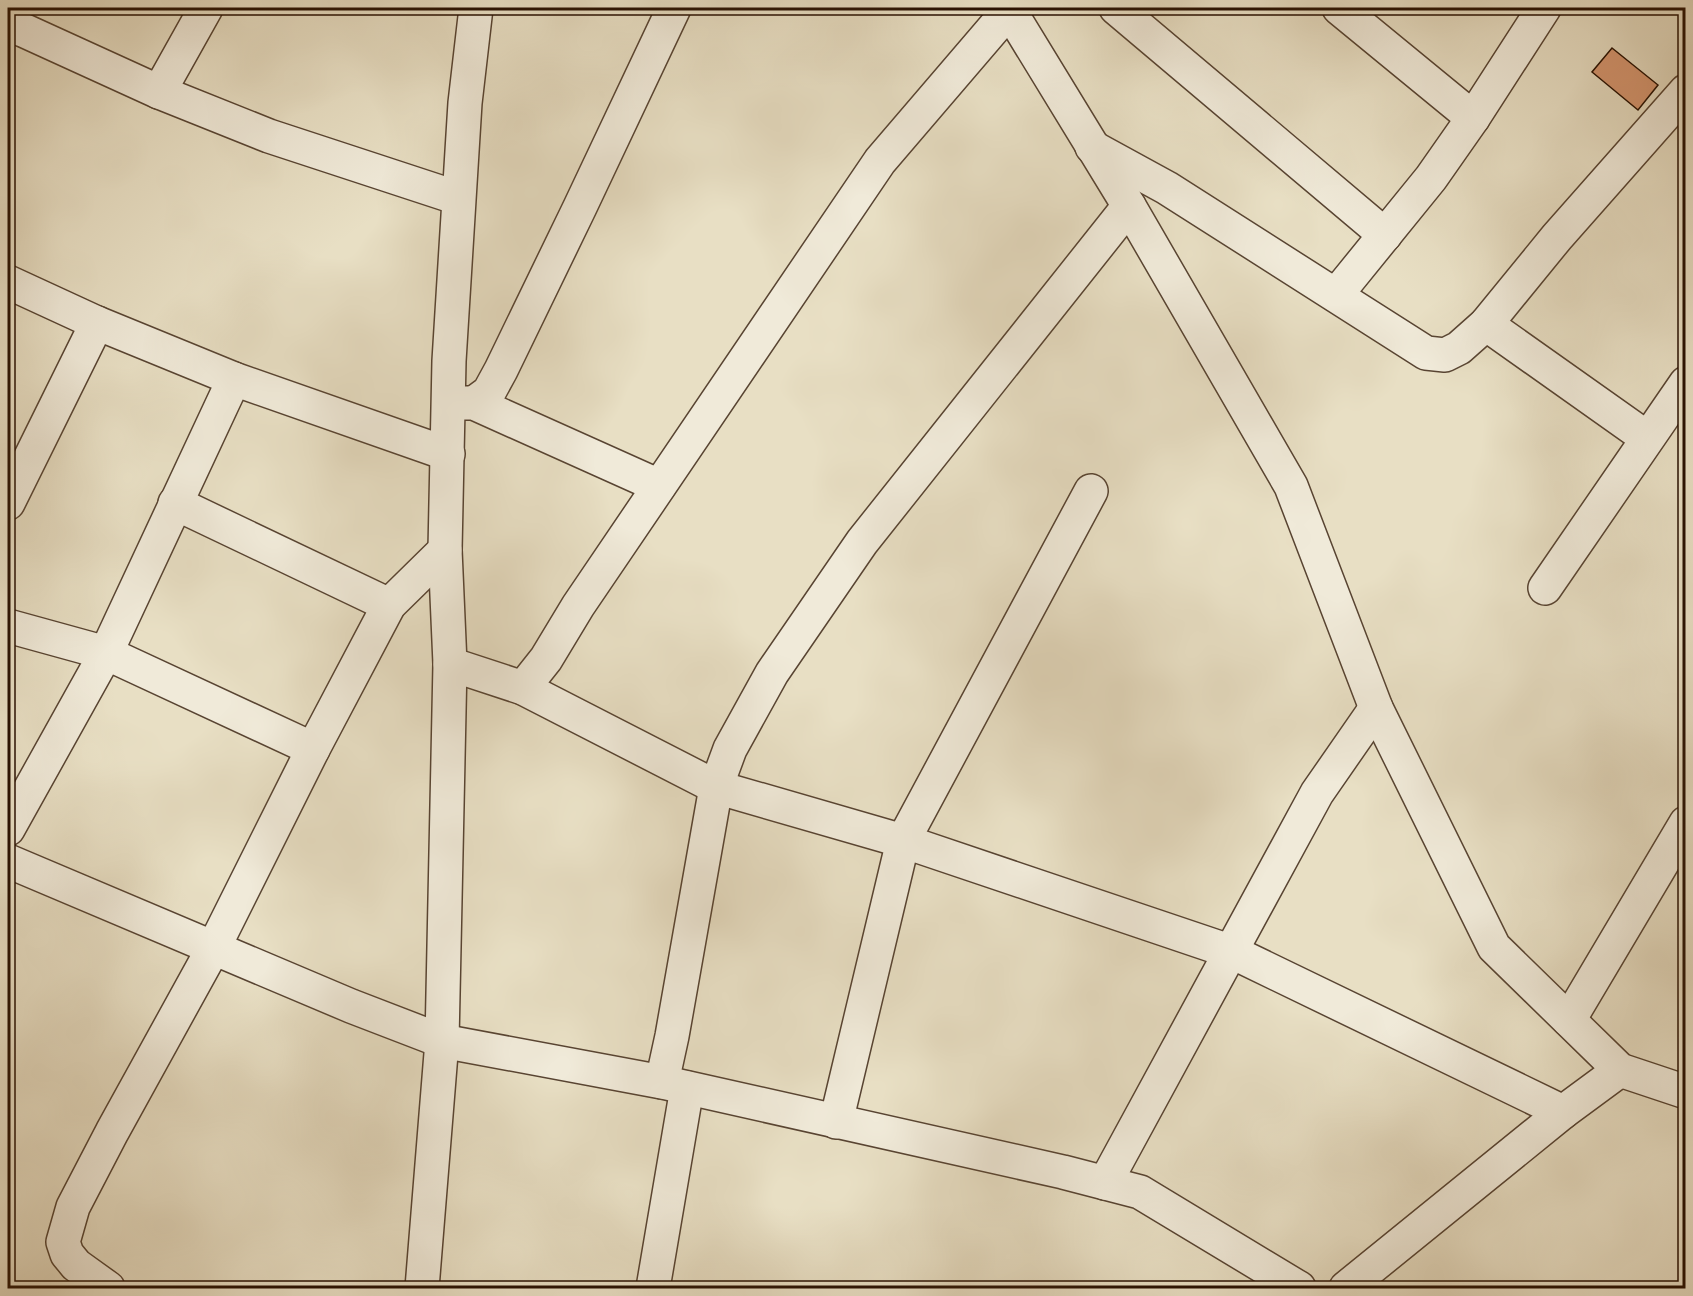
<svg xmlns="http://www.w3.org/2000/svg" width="1693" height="1296" font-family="'Gentium Book Plus',serif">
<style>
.building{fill:#d69771;stroke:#281102;stroke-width:1.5}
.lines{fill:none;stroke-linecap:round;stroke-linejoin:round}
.minor-casing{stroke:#584432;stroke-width:36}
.minor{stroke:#f0ead9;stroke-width:33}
</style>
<rect width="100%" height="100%" fill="#e8dfc4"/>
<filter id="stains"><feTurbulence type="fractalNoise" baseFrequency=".00333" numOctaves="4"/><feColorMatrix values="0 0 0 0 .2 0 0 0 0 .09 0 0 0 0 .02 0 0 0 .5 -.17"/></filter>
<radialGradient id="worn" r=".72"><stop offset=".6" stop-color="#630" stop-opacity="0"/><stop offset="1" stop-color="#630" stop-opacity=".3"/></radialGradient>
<!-- building -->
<path class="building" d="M1612 48 1658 85 1638 110 1592 72Z"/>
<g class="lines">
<defs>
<g id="minor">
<path d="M1008 8 1129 206 1291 486 1376 708 1494 947 1620 1070 1686 1092"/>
<path d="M1116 8 1385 235"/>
<path d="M1339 8 1473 118"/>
<path d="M8 25 23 30 159 92 269 136 458 198"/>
<path d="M159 92 206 8"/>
<path d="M1092 147 1167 188 1426 353 1445 355 1459 348 1486 324 1557 237 1686 91"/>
<path d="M8 282 97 323 234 379 448 454"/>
<path d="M1336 295 1431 178 1473 118 1544 8"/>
<path d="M1486 324 1647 438"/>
<path d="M456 403H474L659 486"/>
<path d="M474 403 489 392 501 370 580 207 674 8"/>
<path d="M8 503 97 323"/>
<path d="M175 503 389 605"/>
<path d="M1545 588 1686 383"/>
<path d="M8 626 106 653 313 749"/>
<path d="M450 664 523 688 716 787 903 841 1232 952 1563 1112"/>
<path d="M523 688 546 659 578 606 880 161 1011 8"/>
<path d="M8 829 106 653 234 379"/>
<path d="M8 861 351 1006 442 1041 662 1082 1063 1172 1140 1192 1299 1288"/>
<path d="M1569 1020 1686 823"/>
<path d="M662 1082 672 1036 716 787 730 749 772 673 862 542 1129 206"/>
<path d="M836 1122 903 841 1091 491"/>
<path d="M1105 1183 1317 793 1376 708"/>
<path d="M108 1288 76 1265 67 1254 63 1242 73 1207 112 1132 214 947 313 749 389 605 445 550"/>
<path d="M422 1288 442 1041 450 664 445 550 449 361 465 103 476 8"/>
<path d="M653 1288 687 1088"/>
<path d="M1346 1288 1563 1112 1620 1070"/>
</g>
</defs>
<!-- minor casing -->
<use href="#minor" class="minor-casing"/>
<!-- minor -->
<use href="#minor" class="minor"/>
</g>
<!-- margin -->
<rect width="1693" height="1296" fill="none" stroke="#e8dfc4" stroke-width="30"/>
<rect x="9" y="9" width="1675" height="1278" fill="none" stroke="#281102" stroke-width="3"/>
<rect x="15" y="15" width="1663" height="1266" fill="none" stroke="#281102" stroke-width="1.5"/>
<rect width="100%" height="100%" filter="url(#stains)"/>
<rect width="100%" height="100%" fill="url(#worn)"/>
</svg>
